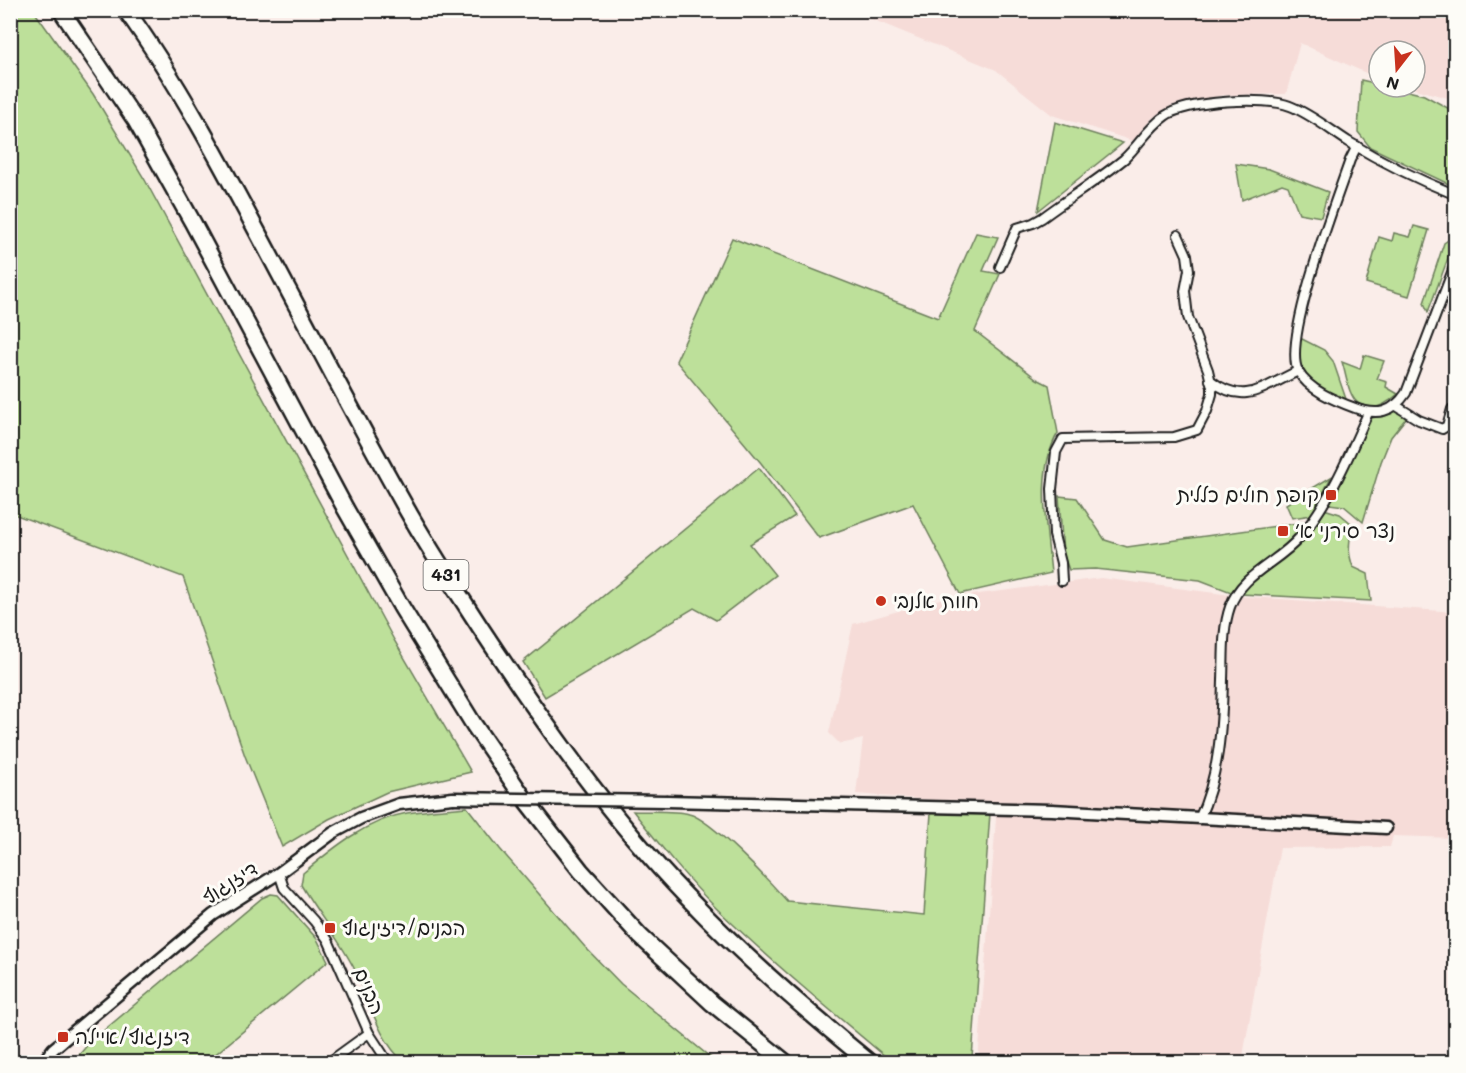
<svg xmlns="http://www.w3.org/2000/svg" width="1466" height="1073" font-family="Mali,'Playpen Sans Hebrew',sans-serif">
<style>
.built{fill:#f6dcd8}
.green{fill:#bde09a;stroke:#6c7e5b;stroke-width:1.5}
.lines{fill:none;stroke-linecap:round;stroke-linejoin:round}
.street-casing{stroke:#1c1c1c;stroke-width:12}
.secondary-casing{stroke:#1c1c1c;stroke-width:15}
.highway-casing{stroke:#1c1c1c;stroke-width:20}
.street{stroke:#fdfcf7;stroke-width:8}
.secondary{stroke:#fdfcf7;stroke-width:10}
.highway{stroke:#fdfcf7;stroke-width:15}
.secondary-bridge-casing{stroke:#1c1c1c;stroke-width:15;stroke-linecap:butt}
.secondary-bridge{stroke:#fdfcf7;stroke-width:10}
.poi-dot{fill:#c8321e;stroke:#fdfcf7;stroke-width:2}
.labels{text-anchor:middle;stroke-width:6;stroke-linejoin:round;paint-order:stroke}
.shield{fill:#fdfcf7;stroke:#605f5e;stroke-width:1.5}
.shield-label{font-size:18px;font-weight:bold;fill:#1c1c1c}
.poi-label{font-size:20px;fill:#1c1c1c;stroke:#fdfcf7;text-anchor:start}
.street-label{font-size:20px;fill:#1c1c1c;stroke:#fdfcf7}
</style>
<rect width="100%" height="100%" fill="#faede9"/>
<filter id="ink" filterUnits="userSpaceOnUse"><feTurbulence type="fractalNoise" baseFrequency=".0167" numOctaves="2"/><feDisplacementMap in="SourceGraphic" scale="12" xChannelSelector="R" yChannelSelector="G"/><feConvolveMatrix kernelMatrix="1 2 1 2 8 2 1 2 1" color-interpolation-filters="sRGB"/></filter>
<g filter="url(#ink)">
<!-- built -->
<g class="built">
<path d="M852 11H1455V100L1408 87H1415V51H1379V79L1300 43 1286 94 1223 95 1173 105 1152 118 1133 141 1052 115 996 70Z"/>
<path d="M1101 578 1238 596 1455 612V838L1393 836 1390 847 1280 848 1242 1062H978L997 805 856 794 863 739 840 744 829 733 853 624 940 599Z"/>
</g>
<!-- green -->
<g class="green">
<path d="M10 11H34L93 94 145 180 394 640 471 772 387 792 329 819 282 847 245 756 183 577 11 513Z"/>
<path d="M1361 80 1379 84V87H1392L1424 95 1455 112V187L1370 147 1358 132Z"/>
<path d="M1055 122 1123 143 1038 211Z"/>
<path d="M1236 164 1269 169 1328 192 1321 217 1299 213 1288 186 1282 184 1242 200Z"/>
<path d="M1414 226 1429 230 1409 296 1366 283 1379 237 1392 241 1394 233 1410 237Z"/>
<path d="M976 233 998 237 983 271 1000 274 975 331 1037 379 1049 385 1058 433C1035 472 1047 529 1051 573L960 594 913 504 819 538 761 463 676 361 732 238 938 318Z"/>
<path d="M1450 239 1454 242 1428 312 1424 303 1444 243Z"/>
<path d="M1300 338 1324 350 1333 361 1347 402C1321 389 1289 374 1300 338Z"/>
<path d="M1364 355 1384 361 1377 379 1387 382 1386 387 1398 394C1388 403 1372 414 1358 403 1348 396 1346 373 1342 362L1360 369Z"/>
<path d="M1396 410 1406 418 1391 437 1381 462 1363 522 1344 506 1329 504 1345 473 1367 419 1390 414Z"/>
<path d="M759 468 795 516 750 544 775 575 716 620 694 608 545 697 523 662Z"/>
<path d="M1331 477 1312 515 1292 518 1286 504Z"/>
<path d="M1059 496 1077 498 1105 540 1127 547 1305 522C1284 550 1258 571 1231 592L1200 580 1095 569 1069 570 1063 553Z"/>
<path d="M1324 509 1340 514 1351 523C1351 543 1346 547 1353 567L1368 574 1371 601 1241 594 1254 576 1294 548 1305 537Z"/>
<path d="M467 807 500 849 585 947 621 984 716 1062H404C378 1039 370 1002 356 972 341 941 318 914 301 885L303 873C333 848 367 820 407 813 427 810 447 809 467 807Z"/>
<path d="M633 811C650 812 674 810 689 814 711 819 771 883 787 901L924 915 931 813H990L972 1058 973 1062H892C832 1012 772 962 716 908 686 878 659 844 633 811Z"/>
<path d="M271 894 278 895 317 939 328 961 206 1062H73L90 1042 262 898Z"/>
</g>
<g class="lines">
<defs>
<g id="street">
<path d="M1357 146 1350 160C1337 198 1282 340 1298 371 1308 390 1336 401 1355 408 1377 416 1393 413 1406 393L1456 262"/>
<path d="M1000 267 1017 228 1033 223 1042 218C1069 198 1098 180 1124 159 1139 145 1148 128 1165 116 1186 101 1266 96 1290 106 1311 114 1330 130 1349 142 1382 162 1419 180 1456 195"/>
<path d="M1210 380C1245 407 1263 387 1298 371"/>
<path d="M1395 405 1419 420 1442 429 1447 426 1452 409"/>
<path d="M1062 581 1061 563 1054 535 1052 489 1056 452 1063 439 1174 437 1197 430 1207 411 1212 394V387L1208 370 1188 317 1185 291 1189 270 1187 255 1178 235"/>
<path d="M1199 819C1219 777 1222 726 1223 680 1224 656 1222 630 1230 607 1242 573 1278 563 1300 537 1330 501 1349 456 1368 413"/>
<path d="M279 873 284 888 314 921 328 940 369 1033 388 1062"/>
<path d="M329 1062 369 1033"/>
</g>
<g id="secondary">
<path d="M667 801 1052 810 1386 828"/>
<path d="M43 1062 53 1049 213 915 279 873 333 833 361 818 399 804 453 798"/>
</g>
<g id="highway">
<path d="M61 10 136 121 193 223 345 508 402 608 474 725 521 794 581 871 640 936 712 1003 785 1062"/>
<path d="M126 10C177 81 218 158 259 235 306 323 352 412 401 499 425 543 453 585 480 627 542 721 607 814 686 896 743 956 805 1010 869 1062"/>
</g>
</defs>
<!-- street casing -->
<use href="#street" class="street-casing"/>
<!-- secondary casing -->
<use href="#secondary" class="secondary-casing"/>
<!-- highway casing -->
<use href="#highway" class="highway-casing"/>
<!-- street -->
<use href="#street" class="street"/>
<!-- secondary -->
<use href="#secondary" class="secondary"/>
<!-- highway -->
<use href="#highway" class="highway"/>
<defs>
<path id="secondary-bridge" d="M453 798 667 801"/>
</defs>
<!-- secondary-bridge casing -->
<use href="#secondary-bridge" class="secondary-bridge-casing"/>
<!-- secondary-bridge -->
<use href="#secondary-bridge" class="secondary-bridge"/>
</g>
</g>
<!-- markers -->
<g class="poi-dot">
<rect x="1325" y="489" width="12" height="12" rx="3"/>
<rect x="1277" y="525" width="12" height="12" rx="3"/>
<circle cx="881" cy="601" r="6"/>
<rect x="324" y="922" width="12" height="12" rx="3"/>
<rect x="57" y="1031" width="12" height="12" rx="3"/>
</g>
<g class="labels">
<!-- shield labels -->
<rect class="shield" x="423.5" y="560" width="45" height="30" rx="4.5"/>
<g class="shield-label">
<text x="446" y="581">431</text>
</g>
<!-- poi labels -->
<g class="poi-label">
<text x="1319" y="502" text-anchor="end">קופת חולים כללית</text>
<text x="1295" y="538">נצר סירני א׳</text>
<text x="893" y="608">חוות אלנבי</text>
<text x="342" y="935">הבנים/דיזינגוף</text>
<text x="75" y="1044">דיזנגוף/איילה</text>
</g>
<!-- street labels -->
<g class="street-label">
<text transform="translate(230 883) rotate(-33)" y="7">דיזנגוף</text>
<text transform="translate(369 991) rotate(67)" y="7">הבנים</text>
</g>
</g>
<!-- margin -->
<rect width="1466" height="1073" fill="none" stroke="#fdfcf7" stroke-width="36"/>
<rect x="18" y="18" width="1430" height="1037" fill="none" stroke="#1c1c1c" stroke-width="2" filter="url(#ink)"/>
<!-- north arrow -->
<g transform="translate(1397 69) rotate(197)"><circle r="28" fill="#fdfcf7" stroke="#a3a29f" stroke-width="1.5"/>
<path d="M0-4.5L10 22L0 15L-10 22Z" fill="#c8321e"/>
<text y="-9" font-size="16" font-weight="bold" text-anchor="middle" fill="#1c1c1c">N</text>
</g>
</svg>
